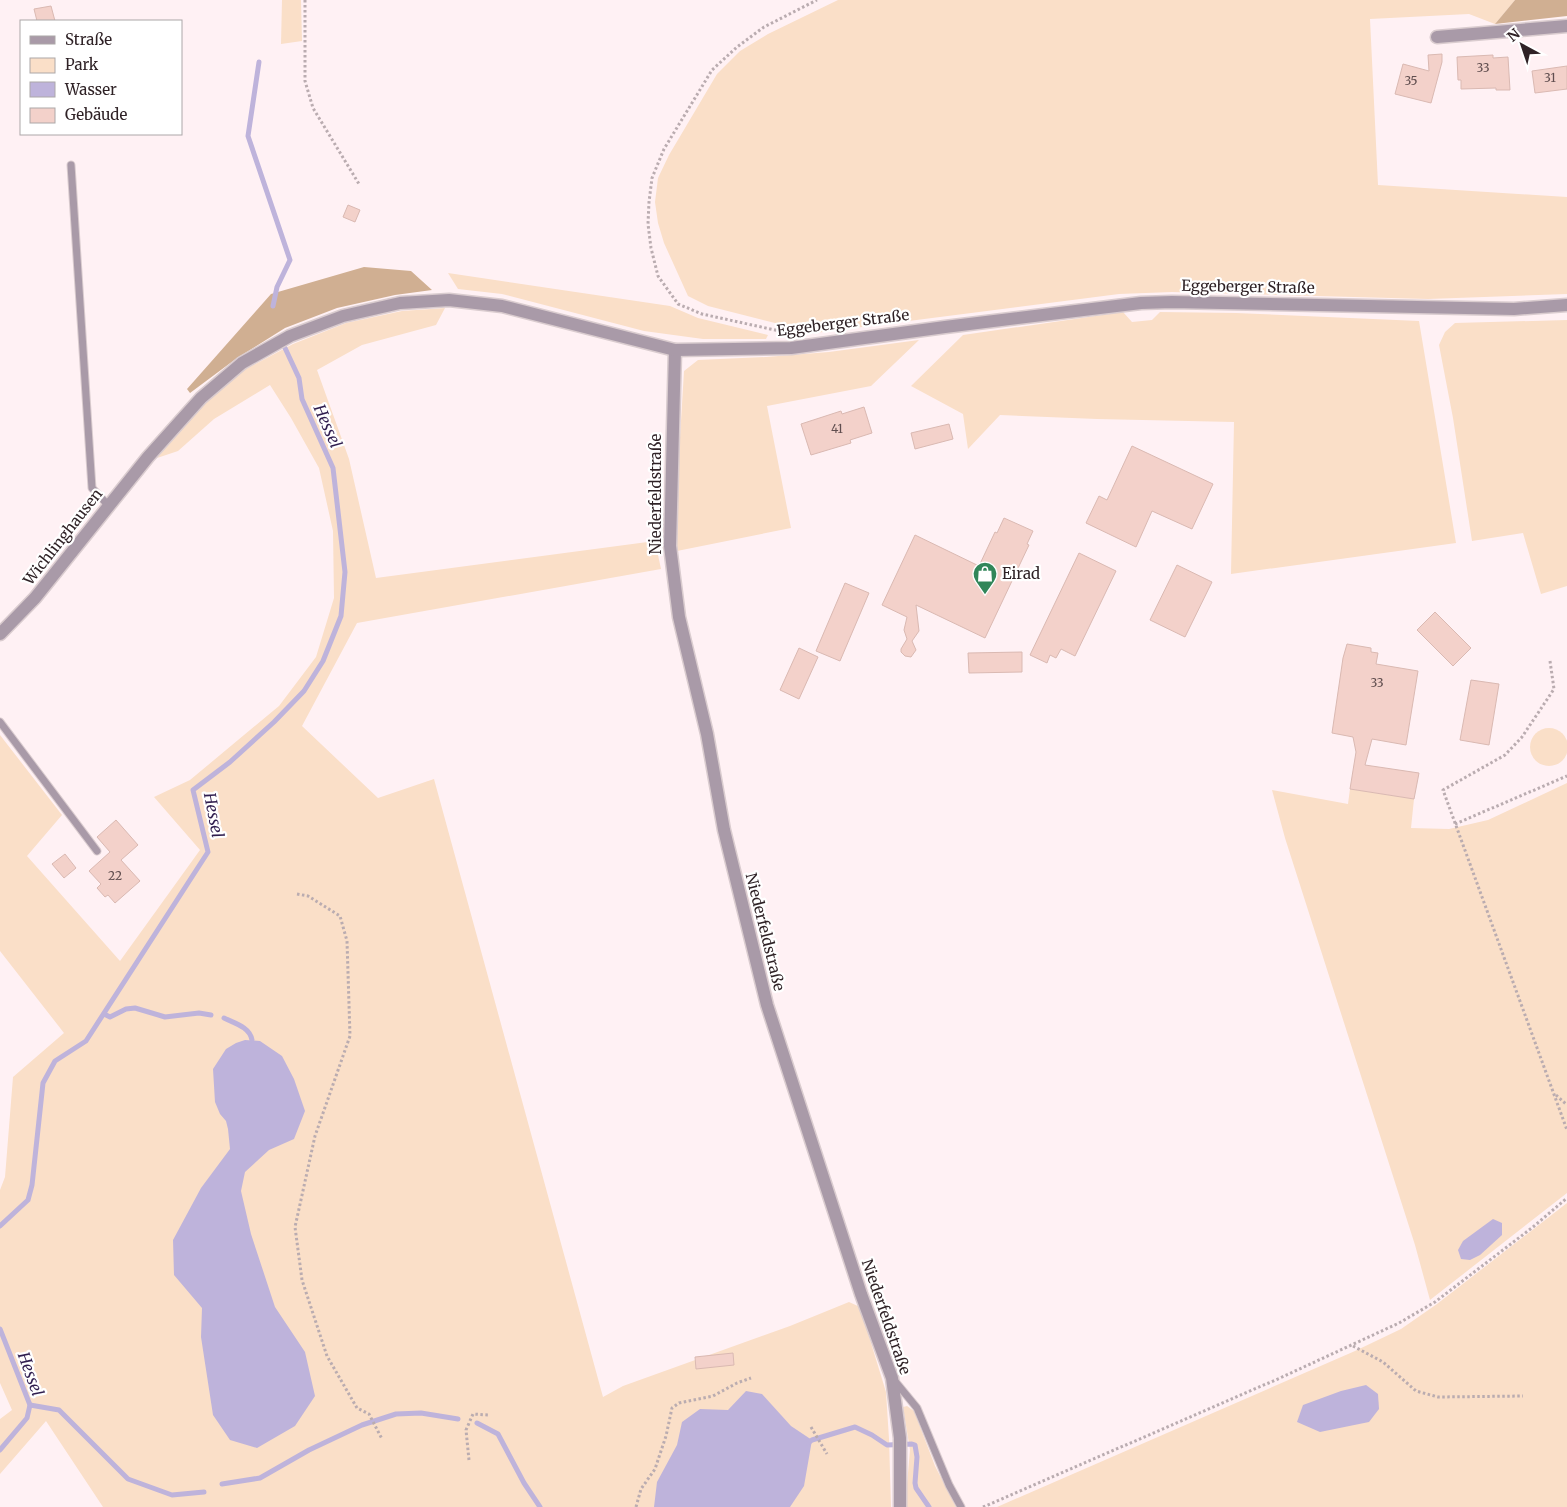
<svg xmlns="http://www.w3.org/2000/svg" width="1567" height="1507" font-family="Merriweather,serif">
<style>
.green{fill:#fadfc8}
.forest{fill:#d0af92}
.water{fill:#beb3db}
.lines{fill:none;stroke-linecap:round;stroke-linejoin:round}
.stream{stroke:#beb3db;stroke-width:5}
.building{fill:#f3d1ca;stroke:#dab9b2}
.lane-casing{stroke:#dacccf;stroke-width:9}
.street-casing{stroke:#dacccf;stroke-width:15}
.path{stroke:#baacb0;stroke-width:3;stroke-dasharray:2.5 2.5;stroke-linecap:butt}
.lane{stroke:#a99aa8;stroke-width:7}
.street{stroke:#a99aa8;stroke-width:12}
.labels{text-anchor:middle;stroke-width:4.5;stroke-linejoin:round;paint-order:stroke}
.number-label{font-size:12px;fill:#604e4f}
.street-label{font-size:15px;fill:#2f2226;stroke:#fff}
.poi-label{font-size:15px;fill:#2f2226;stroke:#fff;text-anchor:start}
.water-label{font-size:16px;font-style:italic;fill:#2f1d4e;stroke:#fff}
</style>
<rect width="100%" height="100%" fill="#fff1f4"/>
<!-- green -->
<g class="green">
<path d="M282 0H301L302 41 281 44Z"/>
<path d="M838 0H1515L1495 24 1469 14 1370 19 1378 185 1567 197V294L1428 299 1172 292 1119 294 815 333 708 306 688 296 664 243 658 223 655 202 658 178 669 155 717 74 740 51 768 34Z"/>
<path d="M448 273 670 306 698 318 768 335 766 339H703L644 331 502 294 458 289Z"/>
<path d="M445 308 436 325 362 345 317 370 349 459 376 578 655 541 661 569 357 623 302 726 378 798 434 779 603 1397 623 1386 790 1326 849 1302 860 1307 886 1392 889 1439 891 1507H103L46 1421 0 1474V1419L12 1410 0 1383V1190L5 1177 13 1077 64 1033 0 951V735L62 815 27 856 120 961 200 850 154 797 190 780 279 706 316 657 334 598 333 531 319 468 291 418 270 385 214 419 178 451 157 458 206 401 246 369 293 344 346 323 402 311Z"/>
<path d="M1123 312 1132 322 1152 320 1160 312 1236 313 1419 321 1456 543 1231 574 1234 422 1097 419 1000 415 968 449 963 414 911 386 963 335Z"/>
<path d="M1567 320V586L1541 594 1523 533 1472 541 1453 418 1439 345 1445 332 1455 323Z"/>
<path d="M919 340 871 386 767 406 791 528 677 551 675 521 684 371 698 360 766 357 829 352Z"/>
<circle cx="1549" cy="747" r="19"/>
<path d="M1567 783V1193L1430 1300 1415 1245 1285 838 1272 790 1348 804 1350 789 1414 799 1411 828 1449 829 1488 820Z"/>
<path d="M1567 1203V1507H997L1355 1351 1401 1329 1437 1304Z"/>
<path d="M907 1406 914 1411 935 1466 956 1507H905L910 1450 903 1407Z"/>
</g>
<!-- forest -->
<g class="forest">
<path d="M1515 0H1567V16L1495 24Z"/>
<path d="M364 267 411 271 432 290 395 295 337 308 285 328 237 358 190 393 187 389 271 294Z"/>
</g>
<!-- water -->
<g class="water">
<path d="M245 1040 260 1041 282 1056 294 1079 305 1111 294 1139 269 1150 245 1172 241 1191 251 1234 275 1307 305 1352 315 1396 295 1426 257 1448 230 1440 213 1415 201 1337 202 1308 174 1275 173 1240 201 1188 230 1149 228 1129 226 1121 220 1114 215 1102 213 1069 226 1049 236 1043Z"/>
<path d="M1493 1219 1502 1223V1235L1480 1255 1470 1260 1461 1259 1458 1250 1463 1241Z"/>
<path d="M1366 1385 1378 1394 1379 1409 1369 1422 1320 1432 1297 1422 1303 1405 1341 1391Z"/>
<path d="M746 1391 762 1394 791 1426 812 1440 804 1486 790 1507H654L657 1482 677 1445 682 1422 700 1409 728 1410Z"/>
</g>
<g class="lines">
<!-- stream -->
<g class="stream">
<path d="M259 62 248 136 290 260 277 287 273 306"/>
<path d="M104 1014 110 1017 126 1009 135 1008 165 1017 199 1013 211 1015"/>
<path d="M224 1018C234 1023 250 1027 252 1040"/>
<path d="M0 1226 28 1200 32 1185 43 1083 55 1061 86 1041 208 852 193 790 230 762 274 722 304 691 323 661 341 616 345 572 333 468 302 399 299 378 285 348"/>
<path d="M0 1329 30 1405 27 1418 0 1450"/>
<path d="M30 1405 59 1410 128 1479 172 1495 204 1492"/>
<path d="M477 1423 498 1434 524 1483 540 1507"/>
<path d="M808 1443 812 1440 855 1427 872 1435 887 1445 912 1444 915 1445 917 1457 915 1483 916 1488 929 1507"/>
<path d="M222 1484 260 1478 309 1450 362 1425 396 1414 421 1413 458 1419"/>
</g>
</g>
<!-- building -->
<g class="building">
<path d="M51 6 55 21H37L34 9Z"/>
<path d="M1442 54V62L1431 103 1395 94 1403 64 1429 71 1428 55Z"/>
<path d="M1493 55V58L1508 57 1510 90H1496V88L1461 89V80H1458L1457 57Z"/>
<path d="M1567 66V89L1535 93 1532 71Z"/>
<path d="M348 205 360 210 355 222 343 217Z"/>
<path d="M864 407 872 433 850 440 851 443 811 455 801 424 841 411 842 414Z"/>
<path d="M949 424 953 439 915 449 911 433Z"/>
<path d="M1132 446 1213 484 1192 529 1152 511 1136 547 1086 523 1099 496 1107 500Z"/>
<path d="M1004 518 1033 531 1027 544 1029 545 985 638 916 605 919 631 912 641 916 650 911 657 905 656 901 652V649L907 639 904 630 907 617 882 605 915 535 979 566 995 532 997 533Z"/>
<path d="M1079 553 1116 571 1075 656 1061 649 1056 658 1050 655 1047 663 1030 655Z"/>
<path d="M1177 565 1212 582 1185 637 1150 620Z"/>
<path d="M845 583 869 593 840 661 816 651Z"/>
<path d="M1435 612 1471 648 1453 666 1417 630Z"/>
<path d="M1347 644 1371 648V652L1378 653 1376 664 1418 671 1406 745 1372 739 1365 765 1419 773 1414 799 1350 789 1356 752 1353 737 1332 733 1343 658Z"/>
<path d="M799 648 818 657 799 699 780 690Z"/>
<path d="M1022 652V672L969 673 968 653Z"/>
<path d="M1471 680 1499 684 1489 745 1460 740Z"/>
<path d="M116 820 138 845 121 860 140 881 115 903 108 895 105 897 97 888 101 884 89 871 110 852 97 837Z"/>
<path d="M65 854 76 868 64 878 52 864Z"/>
<path d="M733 1353 734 1365 696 1369 695 1357Z"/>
</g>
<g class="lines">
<defs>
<g id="lane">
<path d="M71 165 92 488 108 505"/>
<path d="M0 722 97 851"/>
<path d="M894 1380 917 1408 949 1485 961 1507"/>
</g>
<g id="street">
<path d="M1437 37 1567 26"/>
<path d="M675 350 670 546 679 617 707 734 724 830 767 1005 861 1294 892 1378 900 1438V1507"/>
<path d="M0 634 35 598 148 457 201 398 242 363 290 336 343 316 400 303 449 300 502 306 675 350 791 348 945 327 1141 303 1172 302 1514 309 1567 305"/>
</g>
</defs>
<!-- lane casing -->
<use href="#lane" class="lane-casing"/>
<!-- street casing -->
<use href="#street" class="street-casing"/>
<!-- path -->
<g class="path">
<path d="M305 0V81L313 108 359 184"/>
<path d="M785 334 784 332 702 314 678 304 658 276 651 248 648 224 649 202 652 178 664 149 712 70 737 47 764 27 817 0"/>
<path d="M1550 661 1554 689 1522 737 1505 755 1443 790 1567 1130"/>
<path d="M1455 824 1567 776"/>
<path d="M297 894 308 896 340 916 347 941 350 1036 315 1136 295 1227 302 1280 327 1356 357 1408 369 1414 382 1439"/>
<path d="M1556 1095 1567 1105"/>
<path d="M1353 1346 1383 1362 1416 1391 1438 1397 1523 1396"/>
<path d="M811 1427 827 1454"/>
<path d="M469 1460 466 1430 473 1414 488 1415"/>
<path d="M636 1507 641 1489 655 1469 666 1436 672 1408 679 1403 713 1396 737 1383 751 1378"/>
<path d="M983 1507 1280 1378 1399 1323 1435 1302 1533 1227 1567 1198"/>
</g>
<!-- lane -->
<use href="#lane" class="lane"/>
<!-- street -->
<use href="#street" class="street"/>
</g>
<!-- icons -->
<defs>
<symbol id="shop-pin" viewBox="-11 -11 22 30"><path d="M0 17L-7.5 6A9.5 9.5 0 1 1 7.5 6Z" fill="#318659" stroke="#fff"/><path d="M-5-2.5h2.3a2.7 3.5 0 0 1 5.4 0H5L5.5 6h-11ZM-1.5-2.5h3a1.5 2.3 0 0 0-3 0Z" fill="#fff"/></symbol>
</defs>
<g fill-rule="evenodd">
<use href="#shop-pin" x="971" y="560" width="28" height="38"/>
</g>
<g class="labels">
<!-- number labels -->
<g class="number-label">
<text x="1483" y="72">33</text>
<text x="1550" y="82">31</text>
<text x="1411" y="85">35</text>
<text x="837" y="433">41</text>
<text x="1377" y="687">33</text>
<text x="115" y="880">22</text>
</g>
<!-- street labels -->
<g class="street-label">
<text transform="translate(1248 287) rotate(1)" y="5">Eggeberger Straße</text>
<text transform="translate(843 323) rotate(-7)" y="5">Eggeberger Straße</text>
<text transform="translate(656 494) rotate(-90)" y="5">Niederfeldstraße</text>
<text transform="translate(63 537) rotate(-52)" y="5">Wichlinghausen</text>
<text transform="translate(765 932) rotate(76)" y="5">Niederfeldstraße</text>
<text transform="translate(886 1317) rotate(71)" y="5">Niederfeldstraße</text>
</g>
<!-- poi labels -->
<g class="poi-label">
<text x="1002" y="579">Eirad</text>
</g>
<!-- water labels -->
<g class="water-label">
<text transform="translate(328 426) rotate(66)" y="6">Hessel</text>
<text transform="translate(214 815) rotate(79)" y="6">Hessel</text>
<text transform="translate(31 1374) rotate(70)" y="6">Hessel</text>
</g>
</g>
<!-- legend -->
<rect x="20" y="20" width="162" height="115" fill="#ffffff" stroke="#aca7a8"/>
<rect x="30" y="36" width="25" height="8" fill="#a99aa8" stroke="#aca7a8"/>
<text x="65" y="45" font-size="15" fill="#2f2226">Straße</text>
<rect x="30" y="58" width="25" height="15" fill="#fadfc8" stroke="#aca7a8"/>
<text x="65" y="70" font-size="15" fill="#2f2226">Park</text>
<rect x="30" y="82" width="25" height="15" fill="#beb3db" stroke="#aca7a8"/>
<text x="65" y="95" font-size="15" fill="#2f2226">Wasser</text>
<rect x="30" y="108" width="25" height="15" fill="#f3d1ca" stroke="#aca7a8"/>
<text x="65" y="120" font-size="15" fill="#2f2226">Gebäude</text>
<!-- north arrow -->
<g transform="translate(1522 45) rotate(320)" stroke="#ffffff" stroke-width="4" paint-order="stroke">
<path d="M0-4L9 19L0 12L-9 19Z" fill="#2f2226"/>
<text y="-8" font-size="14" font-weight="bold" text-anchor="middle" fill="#2f2226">N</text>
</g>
</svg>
